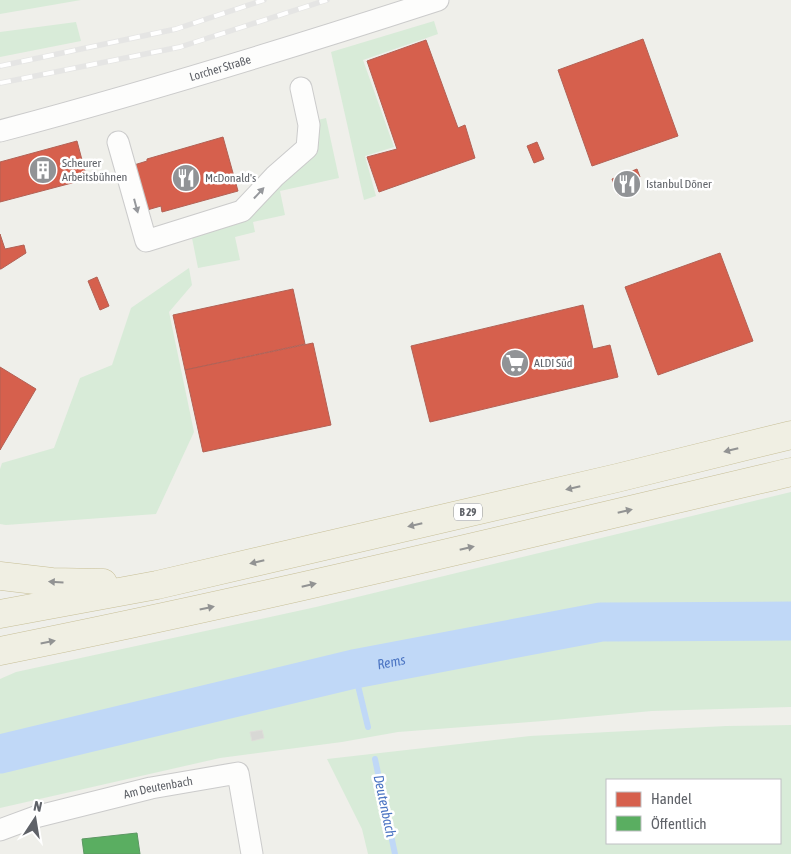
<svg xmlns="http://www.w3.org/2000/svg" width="791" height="854" font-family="'Asap Condensed',sans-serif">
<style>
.green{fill:#d8ebd8;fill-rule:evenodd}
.shops{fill:#d6604d;stroke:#b26155}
.public{fill:#5aae61;stroke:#5c9763}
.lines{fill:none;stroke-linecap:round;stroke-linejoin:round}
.stream{stroke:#c0d8f7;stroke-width:6}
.river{stroke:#c0d8f7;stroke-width:39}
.building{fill:#d8d8d5;stroke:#deded9}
.minor-casing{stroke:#cbcbcb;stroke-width:23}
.highway-casing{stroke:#c7bf97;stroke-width:29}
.minor{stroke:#fdfdfc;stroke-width:21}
.highway{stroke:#f0efe3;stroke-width:28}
.rail-casing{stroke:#e5e5e4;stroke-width:5.5}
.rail{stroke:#fff;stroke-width:4;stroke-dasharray:11;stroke-linecap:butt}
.oneway{fill:#96989c}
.oneway2{fill:#929393}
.labels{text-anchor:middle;stroke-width:5;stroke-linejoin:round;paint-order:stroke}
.shield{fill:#fff;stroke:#8f9195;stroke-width:1}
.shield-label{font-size:11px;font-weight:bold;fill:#5f6268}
.street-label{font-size:12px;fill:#5f6268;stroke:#fff}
.poi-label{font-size:12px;fill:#5f6268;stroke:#fff;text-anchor:start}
.water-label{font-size:14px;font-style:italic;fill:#4c75c3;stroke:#fff}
</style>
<rect width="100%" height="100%" fill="#efefea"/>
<!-- green -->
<g class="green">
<path d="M0 0H81L0 14Z"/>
<path d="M434 21 438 34 363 60 394 147 365 156 376 196 364 200 331 52Z"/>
<path d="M76 22 81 41 0 57V32Z"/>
<path d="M326 118 339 178 280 191 285 215 253 222 255 232 235 237 240 260 198 268 192 238 245 219 314 121Z"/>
<path d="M189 268 192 285 169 312 194 432 156 514 6 525 0 524V469L2 463 54 448 80 378 112 365 131 308Z"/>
<path d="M791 492V707L652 711 543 721 398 732 342 742 220 758 0 808V679L16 672 316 607Z"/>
<path d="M791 725V854H368L362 829 327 759 530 736 726 726ZM607 780H780V843H607Z"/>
</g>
<!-- shops -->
<g class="shops">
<path d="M643 39 678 136 592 166 558 70Z"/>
<path d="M426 40 458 128 465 125 475 158 379 192 367 157 397 149 367 61Z"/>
<path d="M223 137 238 191 162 212 161 206 147 210 134 165 147 161V159Z"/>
<path d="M77 141 87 179 0 202V162Z"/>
<path d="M537 142 544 159 534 163 527 146Z"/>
<path d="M637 169 640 177 635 179 638 187 618 195 612 179Z"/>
<path d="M0 234 5 249 24 245 26 253 1 269H0Z"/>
<path d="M720 253 753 341 658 375 625 287Z"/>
<path d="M97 277 109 306 100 310 88 281Z"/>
<path d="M293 289 305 344 185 370 173 315Z"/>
<path d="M583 305 593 349 610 345 618 377 430 422 411 346Z"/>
<path d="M313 343 331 425 203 452 185 370Z"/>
<path d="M0 367 36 389 0 450Z"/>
</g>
<!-- public -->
<path class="public" d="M137 833 140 854H84L82 839Z"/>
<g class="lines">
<!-- stream -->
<g class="stream">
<path d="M354 669 368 727"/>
<path d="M375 759 395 854"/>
</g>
<!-- river -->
<path class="river" id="s1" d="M0 754 354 669 601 622 791 621"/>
</g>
<!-- building -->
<path class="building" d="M262 730 264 738 252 741 250 732Z"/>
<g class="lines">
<defs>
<g id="minor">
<path id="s2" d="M0 131C147 92 293 47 438 0"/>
<path d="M118 142 146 241 242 211 275 176 307 148 309 125 301 88"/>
<path id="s3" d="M0 830 35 817 151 788 238 773 252 854"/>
</g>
<g id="highway">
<path d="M0 576 52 582 103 583"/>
<path d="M0 614 157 585 617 478 791 435"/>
<path d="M0 651C265 598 528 534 791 472"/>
</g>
</defs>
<!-- minor casing -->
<use href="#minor" class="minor-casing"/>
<!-- highway casing -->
<use href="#highway" class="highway-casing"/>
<!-- minor -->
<use href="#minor" class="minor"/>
<!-- highway -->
<use href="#highway" class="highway"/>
<defs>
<g id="rail">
<path d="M0 66 176 29 264 0"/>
<path d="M0 83 180 47 327 0"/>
</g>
</defs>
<!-- rail casing -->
<use href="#rail" class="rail-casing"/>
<!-- rail -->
<use href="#rail" class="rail"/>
</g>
<!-- one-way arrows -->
<defs><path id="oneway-solid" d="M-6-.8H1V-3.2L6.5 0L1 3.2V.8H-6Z" transform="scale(1.25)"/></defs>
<g class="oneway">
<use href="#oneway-solid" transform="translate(259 193) rotate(-47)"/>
<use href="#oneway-solid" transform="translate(136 206) rotate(75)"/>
</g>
<g class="oneway2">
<use href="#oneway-solid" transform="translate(731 450) rotate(166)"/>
<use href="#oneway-solid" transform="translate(573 488) rotate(167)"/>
<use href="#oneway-solid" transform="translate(625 511) rotate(-13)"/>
<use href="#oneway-solid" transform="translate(415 525) rotate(167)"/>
<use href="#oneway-solid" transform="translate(467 548) rotate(-13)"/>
<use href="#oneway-solid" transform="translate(257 562) rotate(167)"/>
<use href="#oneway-solid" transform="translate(56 582) rotate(-177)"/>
<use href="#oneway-solid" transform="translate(309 585) rotate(-13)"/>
<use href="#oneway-solid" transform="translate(207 608) rotate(-12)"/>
<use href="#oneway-solid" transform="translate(48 642) rotate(-11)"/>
</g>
<!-- icons -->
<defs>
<symbol id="building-disc" viewBox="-11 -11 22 22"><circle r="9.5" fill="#919396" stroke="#fff"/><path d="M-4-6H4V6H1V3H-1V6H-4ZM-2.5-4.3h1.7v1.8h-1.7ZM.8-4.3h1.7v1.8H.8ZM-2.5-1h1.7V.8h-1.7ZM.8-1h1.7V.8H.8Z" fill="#fff"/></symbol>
<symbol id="restaurant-disc" viewBox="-11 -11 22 22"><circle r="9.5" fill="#919396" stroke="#fff"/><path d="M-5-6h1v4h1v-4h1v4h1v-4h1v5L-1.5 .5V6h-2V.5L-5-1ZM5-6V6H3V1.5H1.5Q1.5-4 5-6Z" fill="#fff"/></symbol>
<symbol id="supermarket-disc" viewBox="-11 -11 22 22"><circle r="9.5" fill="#919396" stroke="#fff"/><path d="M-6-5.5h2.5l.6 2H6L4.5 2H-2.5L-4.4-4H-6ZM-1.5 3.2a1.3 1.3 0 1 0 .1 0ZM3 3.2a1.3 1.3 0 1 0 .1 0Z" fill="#fff"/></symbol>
</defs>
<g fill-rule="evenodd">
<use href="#building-disc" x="27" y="154" width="32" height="32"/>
<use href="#restaurant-disc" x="170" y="162" width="32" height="32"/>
<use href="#restaurant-disc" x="611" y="168" width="32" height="32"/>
<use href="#supermarket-disc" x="499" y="347" width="32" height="32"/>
</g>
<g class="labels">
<!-- shield labels -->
<rect class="shield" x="454" y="503.5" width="28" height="17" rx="4"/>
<g class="shield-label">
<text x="468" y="516">B 29</text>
</g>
<!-- street labels -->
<g class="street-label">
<text dy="4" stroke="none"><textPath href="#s2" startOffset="229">Lorcher Straße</textPath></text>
<text dy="4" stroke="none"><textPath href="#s3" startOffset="164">Am Deutenbach</textPath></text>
</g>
<!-- poi labels -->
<g class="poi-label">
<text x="62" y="167">Scheurer<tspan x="62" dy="14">Arbeitsbühnen</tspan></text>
<text x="205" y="182">McDonald's</text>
<text x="646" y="188">Istanbul Döner</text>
<text x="534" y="367">ALDI Süd</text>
</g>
<!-- water labels -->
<g class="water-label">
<text dy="5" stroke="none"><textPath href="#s1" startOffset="402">Rems</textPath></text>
<text transform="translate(385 806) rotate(78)" y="5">Deutenbach</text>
</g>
</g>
<!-- legend -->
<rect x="606" y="779" width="175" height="65" fill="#ffffff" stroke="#bfc0c3"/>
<rect x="616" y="792" width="25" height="15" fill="#d6604d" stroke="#bfc0c3"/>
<text x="651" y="804" font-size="15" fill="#5f6268">Handel</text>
<rect x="616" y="816" width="25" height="15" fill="#5aae61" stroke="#bfc0c3"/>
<text x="651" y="829" font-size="15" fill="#5f6268">Öffentlich</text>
<!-- north arrow -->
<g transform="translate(35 819) rotate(12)" stroke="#ffffff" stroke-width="4" paint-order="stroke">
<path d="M0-4L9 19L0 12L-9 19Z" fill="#5f6268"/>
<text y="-8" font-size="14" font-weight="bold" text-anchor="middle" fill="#5f6268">N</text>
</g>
</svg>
